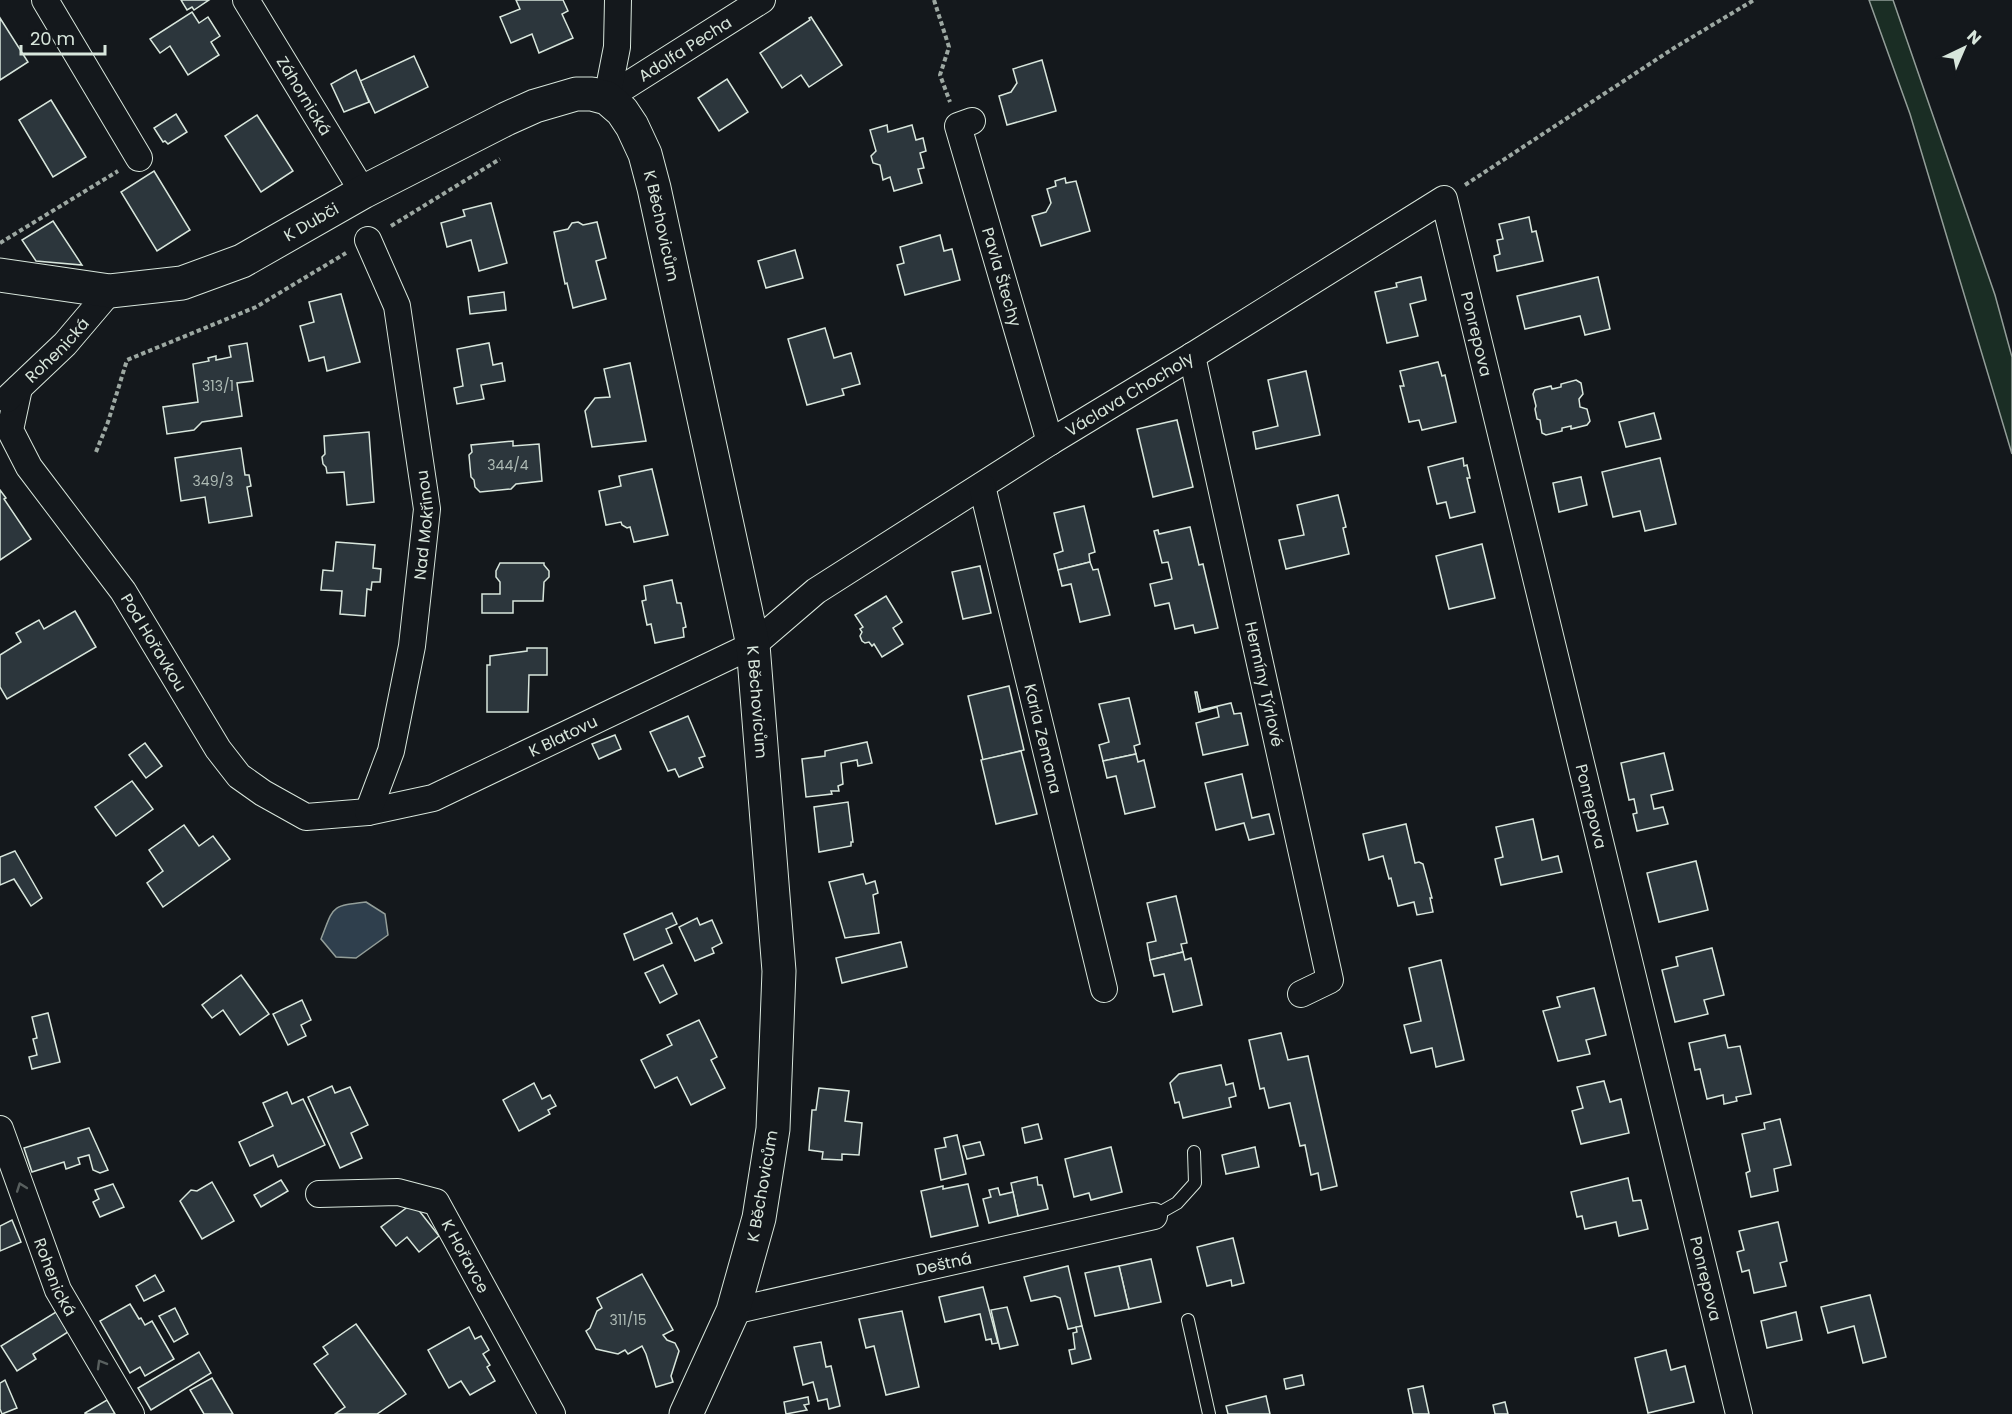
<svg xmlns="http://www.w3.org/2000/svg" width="2012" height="1414" font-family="Poppins,sans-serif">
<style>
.green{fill:#1a2d24;stroke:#939e99;stroke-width:1.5}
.water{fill:#2f3f4d;stroke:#939e99;stroke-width:1.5}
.building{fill:#2c363c;stroke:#d8e6dc;stroke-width:1.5}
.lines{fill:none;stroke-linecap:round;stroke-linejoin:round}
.lane-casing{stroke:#d8e6dc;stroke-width:14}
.street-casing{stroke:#d8e6dc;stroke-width:28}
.secondary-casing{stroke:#d8e6dc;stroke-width:35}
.path{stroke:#9da8a2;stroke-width:4;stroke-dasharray:4.5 3;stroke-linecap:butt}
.lane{stroke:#14181c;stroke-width:12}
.street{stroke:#14181c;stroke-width:26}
.secondary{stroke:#14181c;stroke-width:33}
.oneway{stroke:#59605f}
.labels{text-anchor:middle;stroke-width:4.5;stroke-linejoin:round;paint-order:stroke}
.number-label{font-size:14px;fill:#adbab4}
.street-label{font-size:16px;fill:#d8e6dc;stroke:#14181c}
</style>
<rect width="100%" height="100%" fill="#14181c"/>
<!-- green -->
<path class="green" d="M1869 0H1893L1995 295 2012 357V454L1910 114Z"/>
<!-- water -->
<path class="water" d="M366 902 385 914 388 935 356 958 336 957 321 939C334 906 330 906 366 902Z"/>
<!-- building -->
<g class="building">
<path d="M181 0H209L194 10 192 7 187 10Z"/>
<path d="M516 0H563L568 11 562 14 573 38 539 53 532 34 511 43 500 17 520 9Z"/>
<path d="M192 12 199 23 208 17 220 36 211 42 219 55 188 75 170 46 160 53 150 39Z"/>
<path d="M811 17 842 65 809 87 801 75 782 88 760 53 810 20 809 18Z"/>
<path d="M0 18 28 62 0 80Z"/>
<path d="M414 56 428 87 375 113 360 81Z"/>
<path d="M1042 60 1056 111 1007 125 999 96 1011 92 1017 83 1013 69Z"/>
<path d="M356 70 369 102 344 112 331 84Z"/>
<path d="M727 79 748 112 719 131 698 98Z"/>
<path d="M51 100 86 157 53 177 19 120Z"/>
<path d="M176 114 187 132 168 144 165 141 163 142 154 128Z"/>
<path d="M257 115 293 171 261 192 225 136Z"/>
<path d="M887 125 888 132 912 125 916 140 923 138 926 151 920 153 924 168 918 169 922 183 894 191 890 177 883 180 880 165 873 163 871 156 876 151 870 130Z"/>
<path d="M154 171 190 230 157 251 121 192Z"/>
<path d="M1065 178 1066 183 1076 181 1090 231 1041 246 1032 216 1046 212 1051 203 1047 189 1056 186 1055 181Z"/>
<path d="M491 203 507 263 479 271 471 240 447 247 441 223 465 216 463 210Z"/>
<path d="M1529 217 1532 232 1536 231 1543 261 1497 271 1494 256 1500 254 1497 240 1503 239 1499 224Z"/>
<path d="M53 221 82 265 36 261 22 240Z"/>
<path d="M578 222 583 225 597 222 606 258 596 261 606 299 573 308 567 283 565 284 554 232 568 229 572 223Z"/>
<path d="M940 235 944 251 952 249 960 280 905 295 897 265 904 263 900 247Z"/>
<path d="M795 250 803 278 766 288 758 261Z"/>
<path d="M1421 277 1426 300 1410 304 1418 336 1387 343 1375 292 1397 287 1396 283Z"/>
<path d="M1598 277 1610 329 1585 335 1580 316 1525 329 1517 296Z"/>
<path d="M504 292 506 310 470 314 468 297Z"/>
<path d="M341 294 360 362 327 371 324 357 309 361 300 326 314 322 309 302Z"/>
<path d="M825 328 834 358 851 353 860 384 842 389 844 395 807 405 788 339Z"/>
<path d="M247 343 253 381 237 383 242 416 202 422 194 430 167 434 163 407 198 402 193 364 209 361 208 358 216 356V360L231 357 229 346Z"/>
<path d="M489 343 493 365 502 363 505 381 481 385 484 399 457 404 454 388 463 386 457 349Z"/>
<path d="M1438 362 1442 376 1445 375 1456 422 1422 430 1419 420 1409 422 1400 386H1404L1400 371Z"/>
<path d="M630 363 646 441 592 447 585 411 595 398 610 397 604 369Z"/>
<path d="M1306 371 1320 435 1256 449 1253 432 1278 426 1268 380Z"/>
<path d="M1576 380 1581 383 1583 394 1579 399 1580 407 1587 409 1590 421 1587 425 1571 429V426L1562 428V431L1546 435 1542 433 1540 420 1537 419 1535 409 1536 406 1533 394 1535 390 1551 386 1552 389 1561 387V384Z"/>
<path d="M1654 413 1661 439 1626 447 1619 422Z"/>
<path d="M1177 420 1193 487 1153 497 1137 429Z"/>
<path d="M369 432 374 502 347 505 344 472 327 473 326 467 323 464 322 457 325 454 324 436Z"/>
<path d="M513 441V446L539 444 542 481 516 484 511 489 480 492 475 487 474 480 471 477 469 455 472 452 471 445Z"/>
<path d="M241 448 245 475H249L251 486 247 487 252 516 209 523 205 497 181 501 175 458Z"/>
<path d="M1463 458 1464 466 1467 465 1470 478H1467L1475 512 1450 518 1446 502 1437 504 1428 467Z"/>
<path d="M1660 458 1676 524 1645 531 1640 511 1613 517 1602 472Z"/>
<path d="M652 469 668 535 634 542 630 527 627 528 622 525 621 522 606 525 599 491 621 486 619 476Z"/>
<path d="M1581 477 1587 505 1559 512 1553 483Z"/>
<path d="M0 490 6 498 4 499 31 539 0 560Z"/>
<path d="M1338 495 1346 527 1343 528 1349 554 1286 569 1279 540 1304 535 1297 505Z"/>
<path d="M1084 506 1095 552 1089 554 1090 562 1058 570 1054 554 1063 551 1054 513Z"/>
<path d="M1190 527 1199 565 1203 564 1218 628 1195 633 1193 625 1175 629 1169 603 1155 606 1150 584 1172 579 1168 562 1162 563 1154 531 1158 530 1159 534Z"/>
<path d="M336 542 375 545 373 568 381 569 380 582H372L371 590 367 589 365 616 340 614 342 591 321 590 323 570 333 571Z"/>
<path d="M1482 544 1495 598 1449 609 1436 556Z"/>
<path d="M1090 562 1093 570 1098 569 1110 615 1080 622 1071 584 1062 586 1058 570Z"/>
<path d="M500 563H544V565L549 571V577L544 582 543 601H513V613H482V594H500V582L496 577V571Z"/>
<path d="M980 566 991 613 963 619 952 572Z"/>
<path d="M672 580 677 603H681L686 627 683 628 684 637 655 643 651 624 647 625 642 601 646 600 644 586Z"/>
<path d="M886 596 902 622 893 628 903 644 882 657 874 644 872 646 869 642 865 643 862 641 860 636 862 632 860 629 863 627 855 615Z"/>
<path d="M75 611 96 647 7 699 0 687V655L21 642 16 633 39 620 44 629Z"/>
<path d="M527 648H547V675H529L528 712H487V665H490V656L527 651Z"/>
<path d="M1009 686 1024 750 983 760 968 696Z"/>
<path d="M1195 692H1197L1201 710 1231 703 1234 714 1241 713 1248 745 1203 755 1196 723 1219 717 1217 707 1199 712Z"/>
<path d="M1129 698 1140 744 1134 746 1136 754 1103 761 1099 745 1109 742 1099 704Z"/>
<path d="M688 716 705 756 699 758 703 767 679 777 675 769 668 771 650 732Z"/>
<path d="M615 735 621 749 599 759 592 744Z"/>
<path d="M867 742 872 763 858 766 857 760 841 763 843 784 838 786 839 791H831L832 794 806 797 802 759 825 756V751Z"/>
<path d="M145 743 162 766 146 778 129 755Z"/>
<path d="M1021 751 1037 814 996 824 981 760Z"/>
<path d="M1664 753 1673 790 1651 795 1654 809 1663 807 1668 824 1637 831 1633 814 1637 813 1634 799 1629 800 1621 763Z"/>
<path d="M1136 754 1138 762 1144 760 1155 807 1125 814 1116 776 1107 778 1103 761Z"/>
<path d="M1242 774 1252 818 1269 814 1274 834 1249 840 1244 823 1216 830 1205 783Z"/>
<path d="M132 781 153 809 116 836 95 807Z"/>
<path d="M848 802 853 842H851V846L819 852 814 807Z"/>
<path d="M1533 819 1542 860 1558 856 1562 872 1501 885 1495 859 1503 857 1496 827Z"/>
<path d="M1406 824 1415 863 1419 862 1423 864 1432 898H1430L1433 912 1417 915 1414 902 1398 906 1391 878 1389 879 1383 856 1369 860 1363 834Z"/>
<path d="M184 825 199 846 213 836 230 859 163 907 147 883 163 871 149 850Z"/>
<path d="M15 851 42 898 31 906 14 879 0 885V857Z"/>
<path d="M1696 861 1708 910 1659 922 1647 873Z"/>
<path d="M863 874 866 884 875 881 878 893 873 895 879 933 845 938 829 882Z"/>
<path d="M1176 896 1187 943 1181 944 1183 952 1150 960 1147 943 1156 941 1147 903Z"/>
<path d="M672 913 677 924 666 929 672 943 634 960 624 934Z"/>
<path d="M697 918 700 925 712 920 722 943 712 948 714 953 695 961 679 927Z"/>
<path d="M901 942 907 967 842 983 836 958Z"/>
<path d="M1712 948 1724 995 1704 1000 1708 1014 1675 1022 1662 970 1678 966 1676 957Z"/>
<path d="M1183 952 1185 960 1191 958 1202 1005 1173 1012 1164 974 1154 976 1150 960Z"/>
<path d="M1441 960 1464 1060 1436 1067 1432 1048 1411 1053 1404 1025 1421 1021 1409 968Z"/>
<path d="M663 965 677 994 660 1003 645 973Z"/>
<path d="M241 975 269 1014 240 1035 223 1010 212 1018 202 1005Z"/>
<path d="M1594 988 1606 1035 1586 1040 1590 1054 1558 1061 1543 1011 1560 1007 1557 997Z"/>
<path d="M302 1000 311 1020 301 1025 306 1036 288 1045 273 1014Z"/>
<path d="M48 1013 60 1062 32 1069 29 1057 37 1055 33 1039 37 1038 32 1017Z"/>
<path d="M699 1020 717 1057 711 1060 725 1088 691 1105 677 1077 655 1088 641 1060 672 1045 667 1035Z"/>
<path d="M1281 1033 1288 1060 1308 1056 1337 1186 1321 1190 1318 1173 1311 1175 1305 1145 1300 1146 1290 1103 1269 1108 1264 1088 1260 1089 1249 1040Z"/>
<path d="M1725 1035 1728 1048 1740 1046 1751 1094 1736 1097 1737 1101 1724 1104 1723 1095 1707 1099 1700 1069 1695 1070 1689 1043Z"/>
<path d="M1221 1065 1226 1085 1233 1083 1236 1096 1229 1098 1231 1107 1183 1118 1179 1102 1175 1103 1170 1083 1179 1074Z"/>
<path d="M1604 1081 1610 1102 1621 1099 1629 1133 1581 1144 1572 1111 1583 1108 1577 1087Z"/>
<path d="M534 1083 542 1099 550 1095 556 1106 548 1110 550 1114 519 1131 503 1100Z"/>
<path d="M332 1086 335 1093 350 1087 368 1125 351 1133 362 1158 340 1168 308 1097Z"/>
<path d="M819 1088 849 1091 845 1121 862 1123 859 1155 842 1154V1160L822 1159 823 1152 809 1150 812 1110H816Z"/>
<path d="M287 1092 292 1104 303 1099 325 1145 278 1167 273 1155 250 1166 239 1142 273 1126 263 1103Z"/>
<path d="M1780 1119 1791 1165 1774 1169 1778 1191 1751 1197 1746 1173 1750 1171 1742 1134 1765 1129 1764 1123Z"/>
<path d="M1038 1124 1042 1139 1025 1143 1022 1128Z"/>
<path d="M89 1128 108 1170 100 1173 93 1170 89 1155 78 1158 80 1164 66 1169 64 1162 32 1172 24 1148Z"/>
<path d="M957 1135 966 1174 941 1180 935 1149 946 1147 944 1138Z"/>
<path d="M980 1142 984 1155 967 1159 963 1146Z"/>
<path d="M1111 1147 1122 1192 1091 1200 1089 1193 1074 1197 1065 1159Z"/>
<path d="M1255 1147 1259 1167 1226 1174 1222 1155Z"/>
<path d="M1037 1177 1038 1185H1042L1048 1209 1018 1216 1011 1183Z"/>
<path d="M1628 1178 1633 1201 1641 1200 1648 1229 1619 1236 1616 1222 1585 1229 1582 1216 1577 1217 1571 1192Z"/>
<path d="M281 1180 288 1191 261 1207 254 1195Z"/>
<path d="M212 1182 234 1221 202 1239 180 1201 191 1190 197 1191Z"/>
<path d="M113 1184 124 1207 100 1217 93 1202 99 1199 95 1190Z"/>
<path d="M968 1184 978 1226 931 1237 921 1191 943 1186V1189Z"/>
<path d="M998 1188 1000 1195 1013 1192 1018 1216 989 1223 983 1199 991 1197 989 1190Z"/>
<path d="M413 1203 439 1236 419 1252 407 1237 396 1246 381 1227Z"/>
<path d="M12 1220 21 1242 0 1251V1226Z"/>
<path d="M1778 1222 1787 1261 1780 1263 1786 1286 1754 1293 1749 1270 1742 1272 1737 1252 1744 1250 1739 1231Z"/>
<path d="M1233 1238 1244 1283 1232 1286 1231 1280 1207 1286 1197 1247Z"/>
<path d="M1151 1259 1161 1302 1129 1309 1119 1266Z"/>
<path d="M1068 1266 1082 1326 1068 1329 1060 1298 1055 1296 1031 1301 1024 1277Z"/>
<path d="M1119 1266 1129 1309 1095 1316 1085 1273Z"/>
<path d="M642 1274 673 1330 663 1335 667 1340 675 1343 679 1351 671 1376 673 1382 656 1387 646 1354 642 1346 628 1354 625 1350 618 1354 596 1349 586 1331 590 1328 597 1311 602 1308 597 1298Z"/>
<path d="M155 1275 164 1291 144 1301 136 1286Z"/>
<path d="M983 1287 998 1343 992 1344 991 1339 986 1340 980 1314 945 1322 939 1297Z"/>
<path d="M1870 1295 1886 1357 1863 1363 1854 1326 1828 1333 1821 1307Z"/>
<path d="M130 1304 139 1319 141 1318 145 1325 152 1321 174 1359 145 1376 140 1367 130 1373 100 1321Z"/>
<path d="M1007 1307 1018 1345 1000 1349 991 1310Z"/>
<path d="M175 1308 188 1334 174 1342 159 1316Z"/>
<path d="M902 1311 919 1387 886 1395 874 1346 866 1348 859 1319Z"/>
<path d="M56 1312 68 1332 33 1354 36 1359 17 1371 1 1346Z"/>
<path d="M1796 1312 1802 1340 1767 1348 1761 1321Z"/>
<path d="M356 1324 406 1394 377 1414H335L345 1407 314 1364 328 1354 323 1347Z"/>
<path d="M1082 1326 1091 1359 1072 1364 1069 1350 1075 1349 1073 1333 1077 1332 1076 1327Z"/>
<path d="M469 1327 475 1339 481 1336 489 1350 483 1354 490 1365 487 1367 495 1381 470 1395 461 1381 449 1388 428 1350Z"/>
<path d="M821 1342 826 1367 831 1366 840 1406 829 1409 827 1399 818 1401 813 1382 803 1385 794 1347Z"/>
<path d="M1666 1350 1671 1370 1685 1366 1694 1402 1648 1413 1635 1358Z"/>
<path d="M199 1352 211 1373 151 1410 138 1388Z"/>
<path d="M1302 1375 1304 1385 1286 1389 1284 1379Z"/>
<path d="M212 1378 233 1414H204L190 1390Z"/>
<path d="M5 1380 17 1408 2 1414 0 1409V1383Z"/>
<path d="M1423 1386 1429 1414H1413L1408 1389Z"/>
<path d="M1266 1396 1270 1414H1228L1226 1406Z"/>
<path d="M808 1397 809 1404 804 1405 807 1410 786 1414 784 1402Z"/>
<path d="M107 1400 115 1414H85V1413Z"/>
<path d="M1505 1402 1508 1414H1495L1493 1405Z"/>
</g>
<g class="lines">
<defs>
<g id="lane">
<path d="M1154 1216 1177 1203 1195 1183 1194 1152"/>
<path d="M1188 1320 1209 1414"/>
</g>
<g id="street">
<path d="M45 0 139 158"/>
<path id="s1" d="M246 0 363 192"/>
<path id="s2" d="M607 98 762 0"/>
<path d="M607 98 617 47 618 0"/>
<path id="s3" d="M972 121 958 126 1050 442"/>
<path id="s4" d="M1192 356 1330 980 1301 994"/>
<path id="s5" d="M19 388 10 430 29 467 123 591 218 749 239 776 263 793 306 817 368 812 433 798 753 645 816 591 1050 442 1192 356 1444 199 1739 1414"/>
<path id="s6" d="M7 399 65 344 110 291"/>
<path id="s7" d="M982 486 1104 989"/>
<path id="s8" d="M368 812 391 751 412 646 427 509 397 306 368 240"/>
<path id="s9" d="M0 1129 58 1290 131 1414"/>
<path id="s10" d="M319 1194 398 1192 436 1202 552 1414"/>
<path id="s11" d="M733 1311 1154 1216"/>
</g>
<g id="secondary">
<path id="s12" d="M0 275 110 291 182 283 242 261 363 192 506 119 535 106 576 94H592L607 98 622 111 632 126 645 154 654 188 753 645 779 971 773 1129 759 1218 733 1311 686 1414"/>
</g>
</defs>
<!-- lane casing -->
<use href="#lane" class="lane-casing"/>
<!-- street casing -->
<use href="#street" class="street-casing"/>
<!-- secondary casing -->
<use href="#secondary" class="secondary-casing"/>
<!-- path -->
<g class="path">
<path d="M934 0 949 47 940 75 950 102"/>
<path d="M1465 185 1674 48 1754 0"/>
<path d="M391 226 500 159"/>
<path d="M0 243 118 171"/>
<path d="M96 452 108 422 127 360 256 307 346 253"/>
</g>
<!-- lane -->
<use href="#lane" class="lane"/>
<!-- street -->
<use href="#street" class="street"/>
<!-- secondary -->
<use href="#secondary" class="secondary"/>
</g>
<!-- one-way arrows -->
<defs><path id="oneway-chevron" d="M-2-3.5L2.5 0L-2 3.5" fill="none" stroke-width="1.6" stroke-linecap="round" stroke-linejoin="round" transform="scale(1.5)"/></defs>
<g class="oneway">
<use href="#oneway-chevron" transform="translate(21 1187) rotate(-110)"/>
<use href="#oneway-chevron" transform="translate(101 1364) rotate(-120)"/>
</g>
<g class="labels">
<!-- number labels -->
<g class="number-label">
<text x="218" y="391">313/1</text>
<text x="508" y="470">344/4</text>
<text x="213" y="486">349/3</text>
<text x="628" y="1325">311/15</text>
</g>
<!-- street labels -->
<g class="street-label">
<text dy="6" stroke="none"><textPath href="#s2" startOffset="92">Adolfa Pecha</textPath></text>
<text dy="6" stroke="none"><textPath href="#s1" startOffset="112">Záhornická</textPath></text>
<text dy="6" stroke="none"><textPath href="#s12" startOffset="327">K Dubči</textPath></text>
<text dy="6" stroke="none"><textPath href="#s12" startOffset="796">K Běchovicům</textPath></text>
<text dy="6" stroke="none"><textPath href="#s3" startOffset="172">Pavla Štechy</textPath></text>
<text dy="6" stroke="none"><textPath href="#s5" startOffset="1983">Ponrepova</textPath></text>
<text dy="6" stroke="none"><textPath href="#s6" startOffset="70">Rohenická</textPath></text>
<text dy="6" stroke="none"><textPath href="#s5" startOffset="1474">Václava Chocholy</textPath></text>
<text dy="6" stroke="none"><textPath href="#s8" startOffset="294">Nad Mokřinou</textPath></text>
<text dy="6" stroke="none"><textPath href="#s5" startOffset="300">Pod Hořavkou</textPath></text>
<text dy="6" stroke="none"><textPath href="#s4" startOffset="336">Hermíny Týrlové</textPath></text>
<text dy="6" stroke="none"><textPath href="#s12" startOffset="1282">K Běchovicům</textPath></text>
<text dy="6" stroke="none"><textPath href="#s5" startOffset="810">K Blatovu</textPath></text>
<text dy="6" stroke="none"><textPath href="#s7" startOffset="260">Karla Zemana</textPath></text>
<text dy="6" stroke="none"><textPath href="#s5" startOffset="2469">Ponrepova</textPath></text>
<text transform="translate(762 1186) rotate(-80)" y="6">K Běchovicům</text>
<text dy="6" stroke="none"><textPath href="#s10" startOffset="180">K Hořavce</textPath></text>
<text dy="6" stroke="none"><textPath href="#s11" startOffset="216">Deštná</textPath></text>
<text dy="6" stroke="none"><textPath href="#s9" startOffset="158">Rohenická</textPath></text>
<text dy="6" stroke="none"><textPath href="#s5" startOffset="2955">Ponrepova</textPath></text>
</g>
</g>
<!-- north arrow -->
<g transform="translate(1964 48) rotate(44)" stroke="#14181c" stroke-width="4.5" paint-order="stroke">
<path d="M0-4.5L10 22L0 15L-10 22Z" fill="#d8e6dc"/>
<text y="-9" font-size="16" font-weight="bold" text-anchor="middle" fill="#d8e6dc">N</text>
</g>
<!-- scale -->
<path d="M21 45v9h84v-9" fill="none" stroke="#d8e6dc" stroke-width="3"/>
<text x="30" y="45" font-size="18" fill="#d8e6dc" stroke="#14181c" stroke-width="4.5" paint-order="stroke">20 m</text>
</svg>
